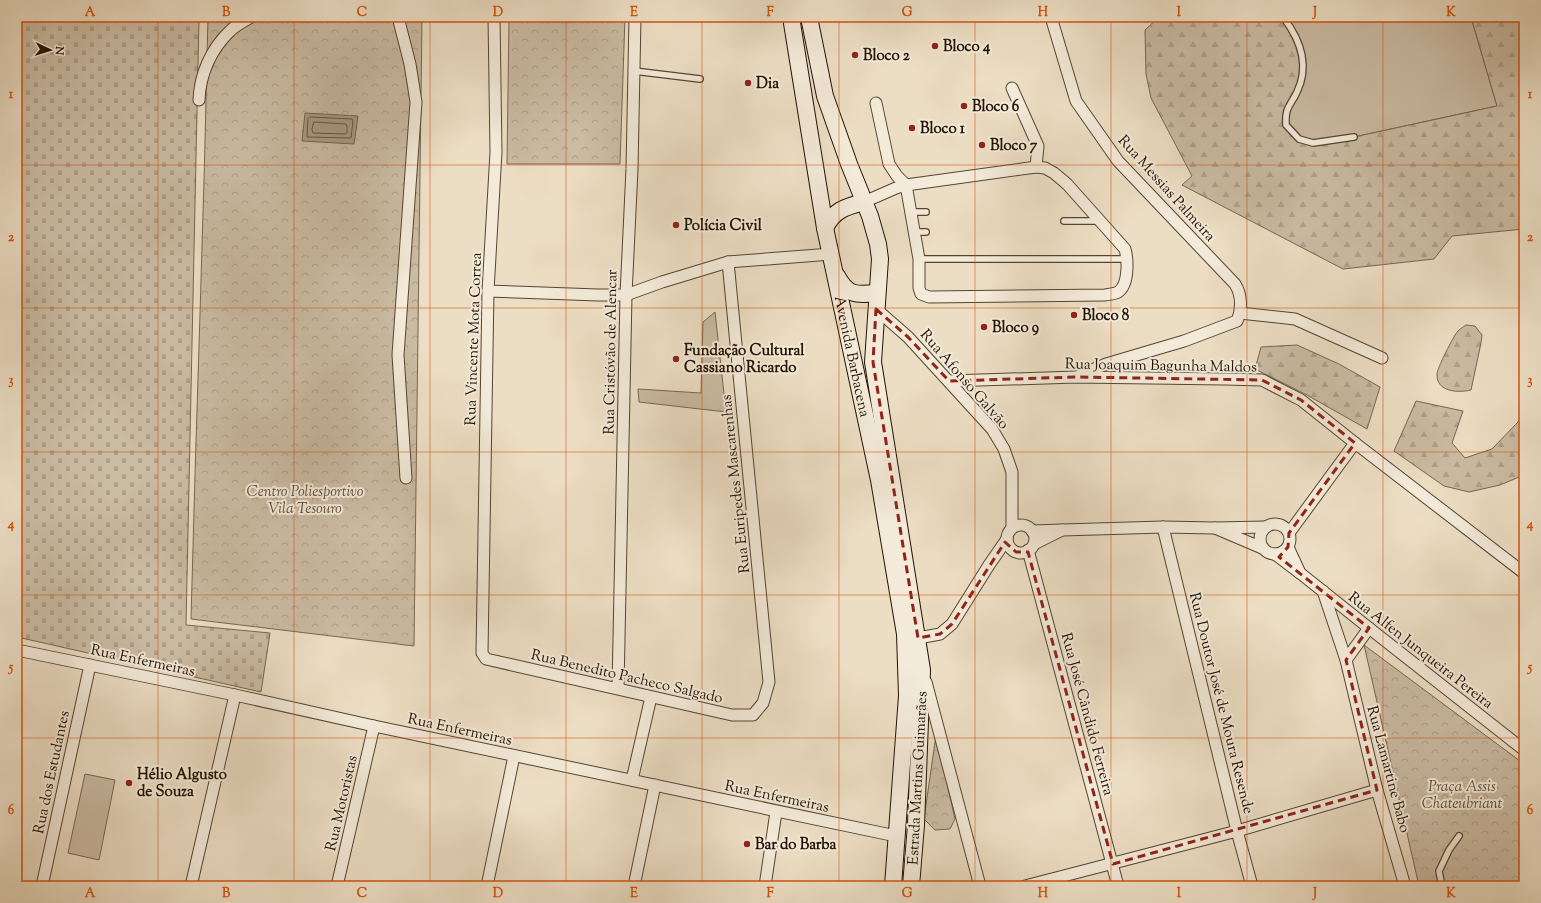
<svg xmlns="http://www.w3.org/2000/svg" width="1541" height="903" font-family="'Sorts Mill Goudy',serif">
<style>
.green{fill:#cabba3;stroke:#766653}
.forest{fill:url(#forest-firs);stroke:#766653}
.cemetery{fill:url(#cemetery-stones);stroke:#766653}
.park{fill:url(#park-crowns);stroke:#766653}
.water{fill:#a79982;stroke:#72634f}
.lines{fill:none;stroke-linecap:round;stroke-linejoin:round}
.shore{stroke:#645642;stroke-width:1}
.lane-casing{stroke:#544533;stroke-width:8}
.street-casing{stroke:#544533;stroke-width:13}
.secondary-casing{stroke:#221203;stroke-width:18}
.lane{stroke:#f3ead9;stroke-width:5.5}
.street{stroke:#f3ead9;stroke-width:11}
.secondary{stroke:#f3ead9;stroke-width:16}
.marked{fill:none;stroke:#8f2418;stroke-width:3;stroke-dasharray:8 5;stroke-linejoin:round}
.grid{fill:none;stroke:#d4520b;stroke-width:1;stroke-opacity:0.55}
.poi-dot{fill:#8f2418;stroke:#f3ead9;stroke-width:1.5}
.labels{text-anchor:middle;stroke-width:4;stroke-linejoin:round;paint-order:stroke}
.poi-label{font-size:15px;font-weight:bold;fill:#221203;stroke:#f3ead9;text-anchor:start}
.street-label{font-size:15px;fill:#221203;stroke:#f3ead9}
.park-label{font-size:15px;font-style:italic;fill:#5d4d3b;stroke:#f3ead9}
.neatline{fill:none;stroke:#d4520b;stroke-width:1.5}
.grid-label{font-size:13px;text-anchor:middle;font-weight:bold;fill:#d4520b}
</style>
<defs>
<pattern id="forest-firs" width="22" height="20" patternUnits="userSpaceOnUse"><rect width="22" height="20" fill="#cabba3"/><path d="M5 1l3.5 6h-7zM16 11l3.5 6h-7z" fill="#ada08b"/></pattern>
<pattern id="cemetery-stones" width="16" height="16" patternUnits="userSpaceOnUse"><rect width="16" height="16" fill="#cabba3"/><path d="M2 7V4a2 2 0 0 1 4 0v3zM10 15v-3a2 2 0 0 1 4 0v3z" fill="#ada08b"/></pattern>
<pattern id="park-crowns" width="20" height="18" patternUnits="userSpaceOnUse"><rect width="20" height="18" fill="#cabba3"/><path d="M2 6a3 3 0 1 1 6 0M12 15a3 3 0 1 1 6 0" fill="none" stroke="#ada08b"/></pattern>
</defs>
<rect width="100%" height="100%" fill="#ecdec4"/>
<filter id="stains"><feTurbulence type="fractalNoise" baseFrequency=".005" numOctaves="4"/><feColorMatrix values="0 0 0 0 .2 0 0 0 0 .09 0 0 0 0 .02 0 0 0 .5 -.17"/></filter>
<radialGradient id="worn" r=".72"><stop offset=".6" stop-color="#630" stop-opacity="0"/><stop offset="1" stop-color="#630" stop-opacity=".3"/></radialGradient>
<!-- green -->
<g class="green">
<path d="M1283 17H1471L1497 106 1354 137 1305 141 1286 125Z"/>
<path d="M715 312 726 412 639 402 638 389 701 393 703 322Z"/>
<path d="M85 774 115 780 99 860 68 853Z"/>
</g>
<!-- forest -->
<g class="forest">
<path d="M1159 17H1283L1296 38 1303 71 1290 104 1286 125 1305 141 1354 137 1497 106 1471 17H1524V229L1452 236 1434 259 1343 269 1182 185 1192 176 1151 98 1146 74 1145 30Z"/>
<path d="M1466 325 1475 326 1482 335 1481 343 1471 390C1458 393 1437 392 1437 375 1436 370 1454 335 1458 331 1460 329 1463 327 1466 325Z"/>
<path d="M1297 345 1339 364 1380 387 1367 429 1305 394 1255 369 1261 347Z"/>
<path d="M1416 401 1463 411 1452 443 1465 458 1492 449 1518 422 1524 411V475L1500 485 1469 492 1444 486 1394 451Z"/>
</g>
<!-- cemetery -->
<path class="cemetery" d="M17 17H199L186 625 270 633 261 692 17 637Z"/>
<!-- park -->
<g class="park">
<path d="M208 17H422L414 646 191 619C196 418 204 218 208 17Z"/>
<path d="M512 17H625L620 164H507L509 20Z"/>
<path d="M1364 645 1524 764V886H1419Z"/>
<path d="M936 735 955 819 950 829 935 830 924 819Z"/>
</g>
<!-- water -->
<path class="water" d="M305 113 358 116 354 144 302 141Z"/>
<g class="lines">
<!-- shore -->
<g class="shore">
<path d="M310 117 352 119 353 121 351 138 307 137 308 119Z"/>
<path d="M314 122 346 124 347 126V133L345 134 313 133 312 130Z"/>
</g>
<defs>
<g id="lane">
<path d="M1283 17C1300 39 1310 65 1297 92 1290 107 1285 106 1286 125L1299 139 1313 143 1354 137"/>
<path d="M634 71 700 79"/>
<path d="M910 212H926"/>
<path d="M1064 221H1099"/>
<path d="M914 232H926"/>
<path d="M919 259H1128"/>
<path d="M1442 886 1439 871 1449 850 1459 836"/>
</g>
<g id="street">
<path d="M398 17 410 64 416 102 398 355 406 478"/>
<path d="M494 17 496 152 488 291 482 653 486 659 732 715H753L763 703 769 682 728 262"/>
<path d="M1051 17 1076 101 1118 161 1235 284C1242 295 1242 310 1237 321L1184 341 1106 364 1080 375"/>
<path d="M1012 88 1038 146 1036 167"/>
<path d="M199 100C200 74 211 49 230 31 236 25 244 21 251 17"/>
<path d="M864 202 896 188 906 185 1036 167 1045 168 1054 173 1067 184 1125 249C1128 260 1129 285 1118 292 1115 294 1109 294 1105 295L929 297 921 294 919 288V259L906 185 897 176 889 164 876 103"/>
<path d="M488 291 598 295H626L662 282 728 262 831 254"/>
<path d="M876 309 908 337 992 429 1004 449 1012 472V528"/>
<path d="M1240 313 1295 319 1382 358"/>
<path d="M949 381 1076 377 1225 379 1262 380 1301 400 1355 443 1524 573"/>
<circle cx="1275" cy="539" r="15"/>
<circle cx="1021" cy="539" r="14"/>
<path d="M1163 527 1237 831 1252 886"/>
<path d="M1062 530 1163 527 1215 528"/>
<path d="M1032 531 1062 530 1034 544"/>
<path d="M1289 533 1355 443"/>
<path d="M1262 548 1215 528 1266 527"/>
<path d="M1028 550 1118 886"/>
<path d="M1275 554 1300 573 1288 547"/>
<path d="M1300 573 1369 628 1524 750"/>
<path d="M1323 591 1346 660 1377 790 1405 886"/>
<path d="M918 638 940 634 952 624 989 565 1007 539"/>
<path d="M17 650 235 695 374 726 896 836"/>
<path d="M1346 660 1369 628"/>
<path d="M926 682 980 886"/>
<path d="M618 688 626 295 632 169 635 17"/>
<path d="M632 780 651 697"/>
<path d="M42 886 90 665"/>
<path d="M191 886 235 695"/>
<path d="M337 886 374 726"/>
<path d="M487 886 514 756"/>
<path d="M634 886 655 785"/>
<path d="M765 886 776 812"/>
<path d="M1025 886 1237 831 1377 790"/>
</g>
<g id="secondary">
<path id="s1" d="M791 17 825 228 879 480 905 634 907 696 893 886"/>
<path d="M809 17 825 96 849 164 870 216 878 244 880 259 873 362 922 670 916 825 911 886"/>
<path d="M825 228C834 210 845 207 864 202"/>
<path d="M837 276C848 296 856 295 877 293"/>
</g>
</defs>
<!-- lane casing -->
<use href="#lane" class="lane-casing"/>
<!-- street casing -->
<use href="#street" class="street-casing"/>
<!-- secondary casing -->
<use href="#secondary" class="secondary-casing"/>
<!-- lane -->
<use href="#lane" class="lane"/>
<!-- street -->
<use href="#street" class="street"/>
<!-- secondary -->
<use href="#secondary" class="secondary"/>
</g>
<!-- marked area -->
<path class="marked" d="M876 309 908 337 949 381 1076 377 1262 380 1301 400 1355 443 1289 533 1288 547 1279 557 1369 628 1346 660 1377 790 1113 864 1028 552H1016L1005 542 952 624 940 634 918 638 873 362Z"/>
<!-- grid -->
<path class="grid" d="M158 17V886M294 17V886M430 17V886M566 17V886M702 17V886M839 17V886M975 17V886M1111 17V886M1247 17V886M1383 17V886M17 165H1524M17 308H1524M17 452H1524M17 595H1524M17 738H1524"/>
<!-- markers -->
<g class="poi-dot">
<circle cx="935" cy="46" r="4"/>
<circle cx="855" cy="55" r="4"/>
<circle cx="748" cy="83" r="4"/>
<circle cx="964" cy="106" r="4"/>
<circle cx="912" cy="128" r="4"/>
<circle cx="982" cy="145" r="4"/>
<circle cx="676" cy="225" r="4"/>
<circle cx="1074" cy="315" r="4"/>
<circle cx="984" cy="327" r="4"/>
<circle cx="676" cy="359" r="4"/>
<circle cx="129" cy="783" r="4"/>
<circle cx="747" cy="844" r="4"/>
</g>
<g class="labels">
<!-- poi labels -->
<g class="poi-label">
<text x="943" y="51">Bloco 4</text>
<text x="863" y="60">Bloco 2</text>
<text x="756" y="88">Dia</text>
<text x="972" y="111">Bloco 6</text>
<text x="920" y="133">Bloco 1</text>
<text x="990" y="150">Bloco 7</text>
<text x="684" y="230">Polícia Civil</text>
<text x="1082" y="320">Bloco 8</text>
<text x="992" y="332">Bloco 9</text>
<text x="684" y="355">Fundação Cultural<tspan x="684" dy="17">Cassiano Ricardo</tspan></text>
<text x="137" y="779">Hélio Algusto<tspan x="137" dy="17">de Souza</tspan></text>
<text x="755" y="849">Bar do Barba</text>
</g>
<!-- street labels -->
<g class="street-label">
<text transform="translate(1167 188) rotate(48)" y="5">Rua Messias Palmeira</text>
<text transform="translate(473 339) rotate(-88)" y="5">Rua Vincente Mota Correa</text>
<text transform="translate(610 352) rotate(-89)" y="5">Rua Cristóvão de Alencar</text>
<text dy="5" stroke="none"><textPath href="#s1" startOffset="345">Avenida Barbacena</textPath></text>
<text transform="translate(1161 365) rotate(1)" y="5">Rua Joaquim Bagunha Maldos</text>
<text transform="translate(965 379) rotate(49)" y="5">Rua Afonso Galvão</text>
<text transform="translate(735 484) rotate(-96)" y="5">Rua Euripedes Mascarenhas</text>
<text transform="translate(1421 650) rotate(38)" y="5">Rua Alfen Junqueira Pereira</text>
<text transform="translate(143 660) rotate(12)" y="5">Rua Enfermeiras</text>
<text transform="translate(627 676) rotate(13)" y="5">Rua Benedito Pacheco Salgado</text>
<text transform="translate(1222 703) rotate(76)" y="5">Rua Doutor José de Moura Resende</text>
<text transform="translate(1088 714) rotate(75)" y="5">Rua José Cândido Ferreira</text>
<text transform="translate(460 729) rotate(12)" y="5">Rua Enfermeiras</text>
<text transform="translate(1389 769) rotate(75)" y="5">Rua Lamartine Babo</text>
<text transform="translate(51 772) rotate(-78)" y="5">Rua dos Estudantes</text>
<text transform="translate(917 778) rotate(-87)" y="5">Estrada Martins Guimarães</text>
<text transform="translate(777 796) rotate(12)" y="5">Rua Enfermeiras</text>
<text transform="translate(341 803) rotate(-77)" y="5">Rua Motoristas</text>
</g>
<!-- park labels -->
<g class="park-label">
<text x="305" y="496">Centro Poliesportivo<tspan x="305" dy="17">Vila Tesouro</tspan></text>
<text x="1462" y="791">Praça Assis<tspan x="1462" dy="17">Chateubriant</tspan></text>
</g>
</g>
<!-- margin -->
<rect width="1541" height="903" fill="none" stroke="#ecdec4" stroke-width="44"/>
<!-- north arrow -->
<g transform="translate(50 50) rotate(94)" stroke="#f3ead9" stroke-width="3" paint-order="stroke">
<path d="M0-3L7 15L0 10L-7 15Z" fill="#221203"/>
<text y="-6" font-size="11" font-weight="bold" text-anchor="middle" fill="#221203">N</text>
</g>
<rect x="22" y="22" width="1497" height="859" class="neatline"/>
<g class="grid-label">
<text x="90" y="16">A</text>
<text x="226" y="16">B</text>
<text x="362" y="16">C</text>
<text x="498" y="16">D</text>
<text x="634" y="16">E</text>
<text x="770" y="16">F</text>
<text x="907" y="16">G</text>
<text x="1043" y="16">H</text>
<text x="1179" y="16">I</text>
<text x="1315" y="16">J</text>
<text x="1451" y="16">K</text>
<text x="11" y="98">1</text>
<text x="1530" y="98">1</text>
<text x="11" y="241">2</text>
<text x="1530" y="241">2</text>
<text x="11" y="384">3</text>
<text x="1530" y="384">3</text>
<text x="11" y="528">4</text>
<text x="1530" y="528">4</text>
<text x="11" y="671">5</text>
<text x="1530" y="671">5</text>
<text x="11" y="814">6</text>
<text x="1530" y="814">6</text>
<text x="90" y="897">A</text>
<text x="226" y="897">B</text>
<text x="362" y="897">C</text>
<text x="498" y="897">D</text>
<text x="634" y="897">E</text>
<text x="770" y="897">F</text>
<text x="907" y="897">G</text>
<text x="1043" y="897">H</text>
<text x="1179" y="897">I</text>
<text x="1315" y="897">J</text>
<text x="1451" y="897">K</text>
</g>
<rect width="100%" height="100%" filter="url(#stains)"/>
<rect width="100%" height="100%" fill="url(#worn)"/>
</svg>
